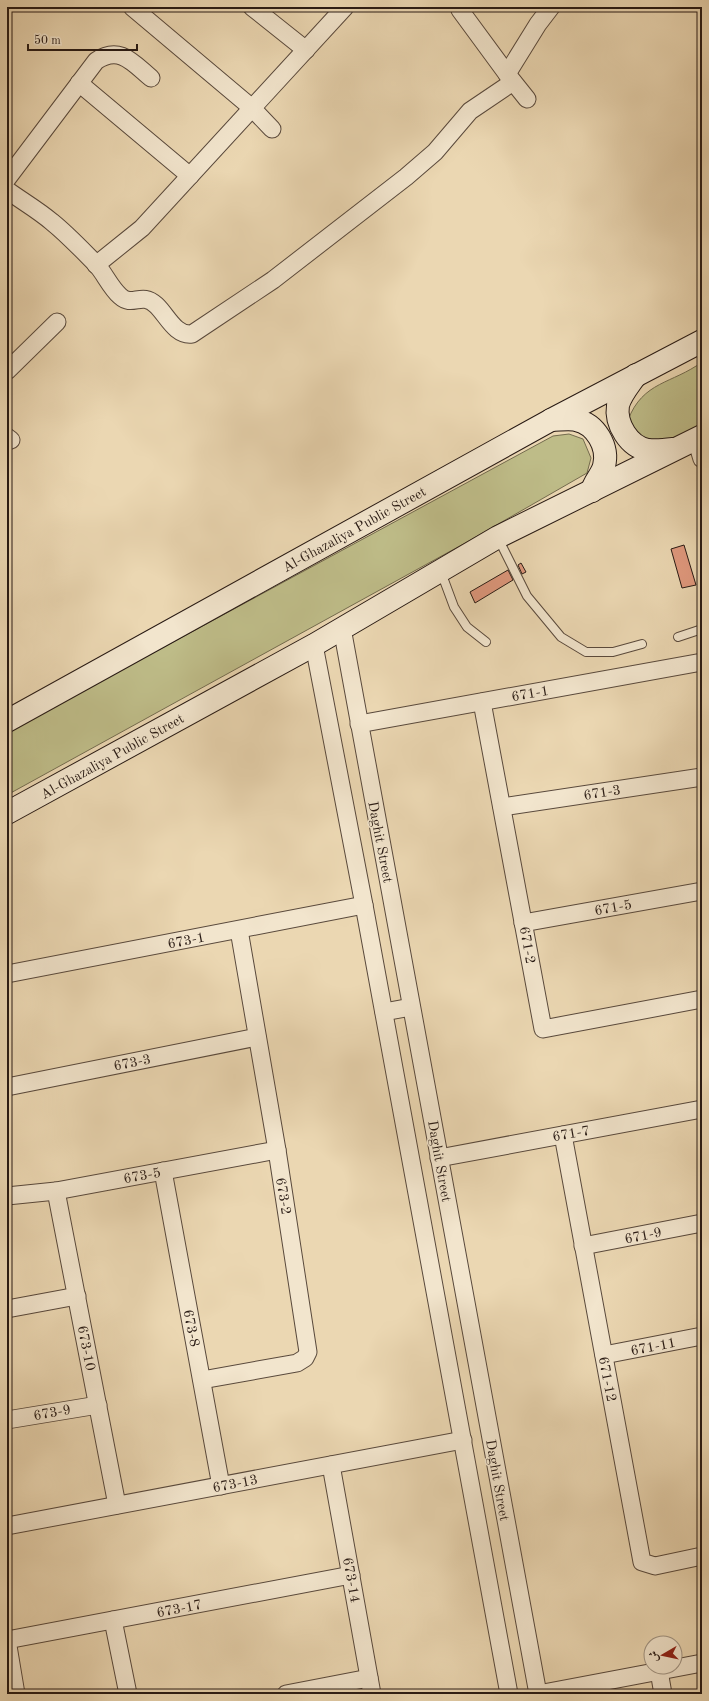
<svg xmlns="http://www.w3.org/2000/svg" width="709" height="1701" font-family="'Old Standard TT',Amiri,serif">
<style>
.green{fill:#bebc88;stroke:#736b4e}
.building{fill:#e0997e;stroke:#281a14}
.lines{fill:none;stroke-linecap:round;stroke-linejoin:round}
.service-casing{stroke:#59493c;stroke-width:10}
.minor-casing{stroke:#59493c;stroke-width:19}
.secondary-casing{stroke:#281a14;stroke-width:24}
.service{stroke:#f2e5cd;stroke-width:8}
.minor{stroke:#f2e5cd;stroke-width:17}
.secondary{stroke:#f2e5cd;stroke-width:22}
.labels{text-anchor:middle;stroke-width:3;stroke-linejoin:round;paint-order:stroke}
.street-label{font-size:14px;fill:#281a14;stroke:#f2e5cd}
</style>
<rect width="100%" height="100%" fill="#ebd7b2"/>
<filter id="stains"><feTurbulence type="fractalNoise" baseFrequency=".005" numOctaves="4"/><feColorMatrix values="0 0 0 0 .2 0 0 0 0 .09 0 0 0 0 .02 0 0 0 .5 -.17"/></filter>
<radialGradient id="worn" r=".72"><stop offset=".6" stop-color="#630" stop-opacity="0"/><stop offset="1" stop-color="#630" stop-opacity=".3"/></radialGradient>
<!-- green -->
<g class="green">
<path d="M702 362V425L648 449 628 420C643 381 672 384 702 362Z"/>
<path d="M569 434 583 439 591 458 587 473 467 542 7 795V732L553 436Z"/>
</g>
<!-- building -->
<g class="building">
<path d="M684 545 696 585 682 588 671 549Z"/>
<path d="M521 563 526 572 522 574 518 565Z"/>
<path d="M508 570 513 580 475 603 470 592Z"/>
</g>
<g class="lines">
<defs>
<g id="service">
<path d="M498 538 527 596 561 637 586 652H613L642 644"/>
<path d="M441 572 454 607 467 627 486 642"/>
<path d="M678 637 702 629"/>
</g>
<g id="minor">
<path d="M132 7 252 108 272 129"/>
<path d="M252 7 306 50"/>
<path d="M460 10 507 74 527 99"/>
<path d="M507 74 538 24 551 7"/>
<path d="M79 83 190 176"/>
<path d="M7 179 96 61C120 45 133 63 151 78"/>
<path d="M7 190C22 201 38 210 52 222 67 234 82 250 96 264 105 274 110 287 120 296 133 308 141 291 156 305 167 315 175 336 192 334L273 280 406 177 435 152 470 111 513 82"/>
<path d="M96 265 142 228 345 7"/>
<path d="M7 371 57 322"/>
<path d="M7 437 11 440"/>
<path d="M696 439 702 459"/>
<path d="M342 628 538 1694"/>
<path d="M314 645 364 905 509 1694"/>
<path d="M482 702 543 1029 702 999"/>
<path d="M359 724 702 662"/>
<path d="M502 807 702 777"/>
<path d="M523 923 702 891"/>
<path d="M7 974 364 905"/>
<path d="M384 1012 411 1007"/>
<path d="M7 1087 257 1037"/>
<path d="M563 1135 642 1562 655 1566 702 1556"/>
<path d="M439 1158 702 1109"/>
<path d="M163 1171 221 1486"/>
<path d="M56 1191 117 1505"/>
<path d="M7 1196 56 1191 277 1150"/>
<path d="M583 1246 702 1223"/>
<path d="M7 1309 77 1296"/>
<path d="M604 1355 702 1336"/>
<path d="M202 1380 297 1363 305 1358 308 1352 277 1150 239 930"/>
<path d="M7 1420 98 1405"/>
<path d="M331 1465 372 1694"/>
<path d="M7 1526 463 1440"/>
<path d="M113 1620 128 1694"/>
<path d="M7 1640 351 1575"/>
<path d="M7 1640 16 1694"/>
<path d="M659 1671 663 1694"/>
<path d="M286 1694 369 1678"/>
<path d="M538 1694 702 1663"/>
</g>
<g id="secondary">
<path d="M636 375C630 384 621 394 618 405 615 424 629 447 648 450 656 451 665 450 673 449"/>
<path d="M551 420C559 420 569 418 576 420 596 424 609 447 604 466 602 475 594 481 592 491"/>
<path d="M7 721 551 420 702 341"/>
<path d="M7 813 314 645 498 537 702 436"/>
</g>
</defs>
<!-- service casing -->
<use href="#service" class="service-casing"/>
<!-- minor casing -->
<use href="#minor" class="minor-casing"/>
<!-- secondary casing -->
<use href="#secondary" class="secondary-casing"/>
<!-- service -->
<use href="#service" class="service"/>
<!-- minor -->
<use href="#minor" class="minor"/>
<!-- secondary -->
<use href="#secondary" class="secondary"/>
</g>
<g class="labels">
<!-- street labels -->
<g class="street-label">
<text transform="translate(354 529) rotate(-29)" y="5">Al-Ghazaliya Public Street</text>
<text transform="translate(530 693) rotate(-10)" y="5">671-1</text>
<text transform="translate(112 756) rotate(-29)" y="5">Al-Ghazaliya Public Street</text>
<text transform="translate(602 792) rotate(-9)" y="5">671-3</text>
<text transform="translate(381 842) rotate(79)" y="5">Daghit Street</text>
<text transform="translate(613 907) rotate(-10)" y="5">671-5</text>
<text transform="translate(186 940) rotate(-11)" y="5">673-1</text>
<text transform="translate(528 945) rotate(80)" y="5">671-2</text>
<text transform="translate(132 1062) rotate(-11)" y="5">673-3</text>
<text transform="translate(571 1133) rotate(-10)" y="5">671-7</text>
<text transform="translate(440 1161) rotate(80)" y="5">Daghit Street</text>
<text transform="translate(142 1175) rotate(-10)" y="5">673-5</text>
<text transform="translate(284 1196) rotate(81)" y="5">673-2</text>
<text transform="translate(643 1235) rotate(-11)" y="5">671-9</text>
<text transform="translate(192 1328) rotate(79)" y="5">673-8</text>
<text transform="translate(653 1346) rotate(-11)" y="5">671-11</text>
<text transform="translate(87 1348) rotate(79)" y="5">673-10</text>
<text transform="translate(608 1379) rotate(79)" y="5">671-12</text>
<text transform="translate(52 1412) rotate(-10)" y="5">673-9</text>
<text transform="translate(498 1480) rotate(80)" y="5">Daghit Street</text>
<text transform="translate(235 1483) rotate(-11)" y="5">673-13</text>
<text transform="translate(352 1580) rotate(80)" y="5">673-14</text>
<text transform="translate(179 1608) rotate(-11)" y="5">673-17</text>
</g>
</g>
<!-- margin -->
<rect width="709" height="1701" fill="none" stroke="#ebd7b2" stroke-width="24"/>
<rect x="8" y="8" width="693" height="1685" fill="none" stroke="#281a14" stroke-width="2"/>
<rect x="12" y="12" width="685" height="1677" fill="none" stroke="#281a14"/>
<!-- north arrow -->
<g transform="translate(663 1655) rotate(261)"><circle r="19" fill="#f2e5cd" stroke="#a19483"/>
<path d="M0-3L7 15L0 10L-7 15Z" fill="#8f2418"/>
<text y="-6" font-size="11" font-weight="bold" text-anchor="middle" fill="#281a14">ش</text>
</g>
<!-- scale -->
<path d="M28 44v6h109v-6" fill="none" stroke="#281a14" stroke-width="2"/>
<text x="34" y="44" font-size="12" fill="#281a14" stroke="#f2e5cd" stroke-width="3" paint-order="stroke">50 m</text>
<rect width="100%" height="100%" filter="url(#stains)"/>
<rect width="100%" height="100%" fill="url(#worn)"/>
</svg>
